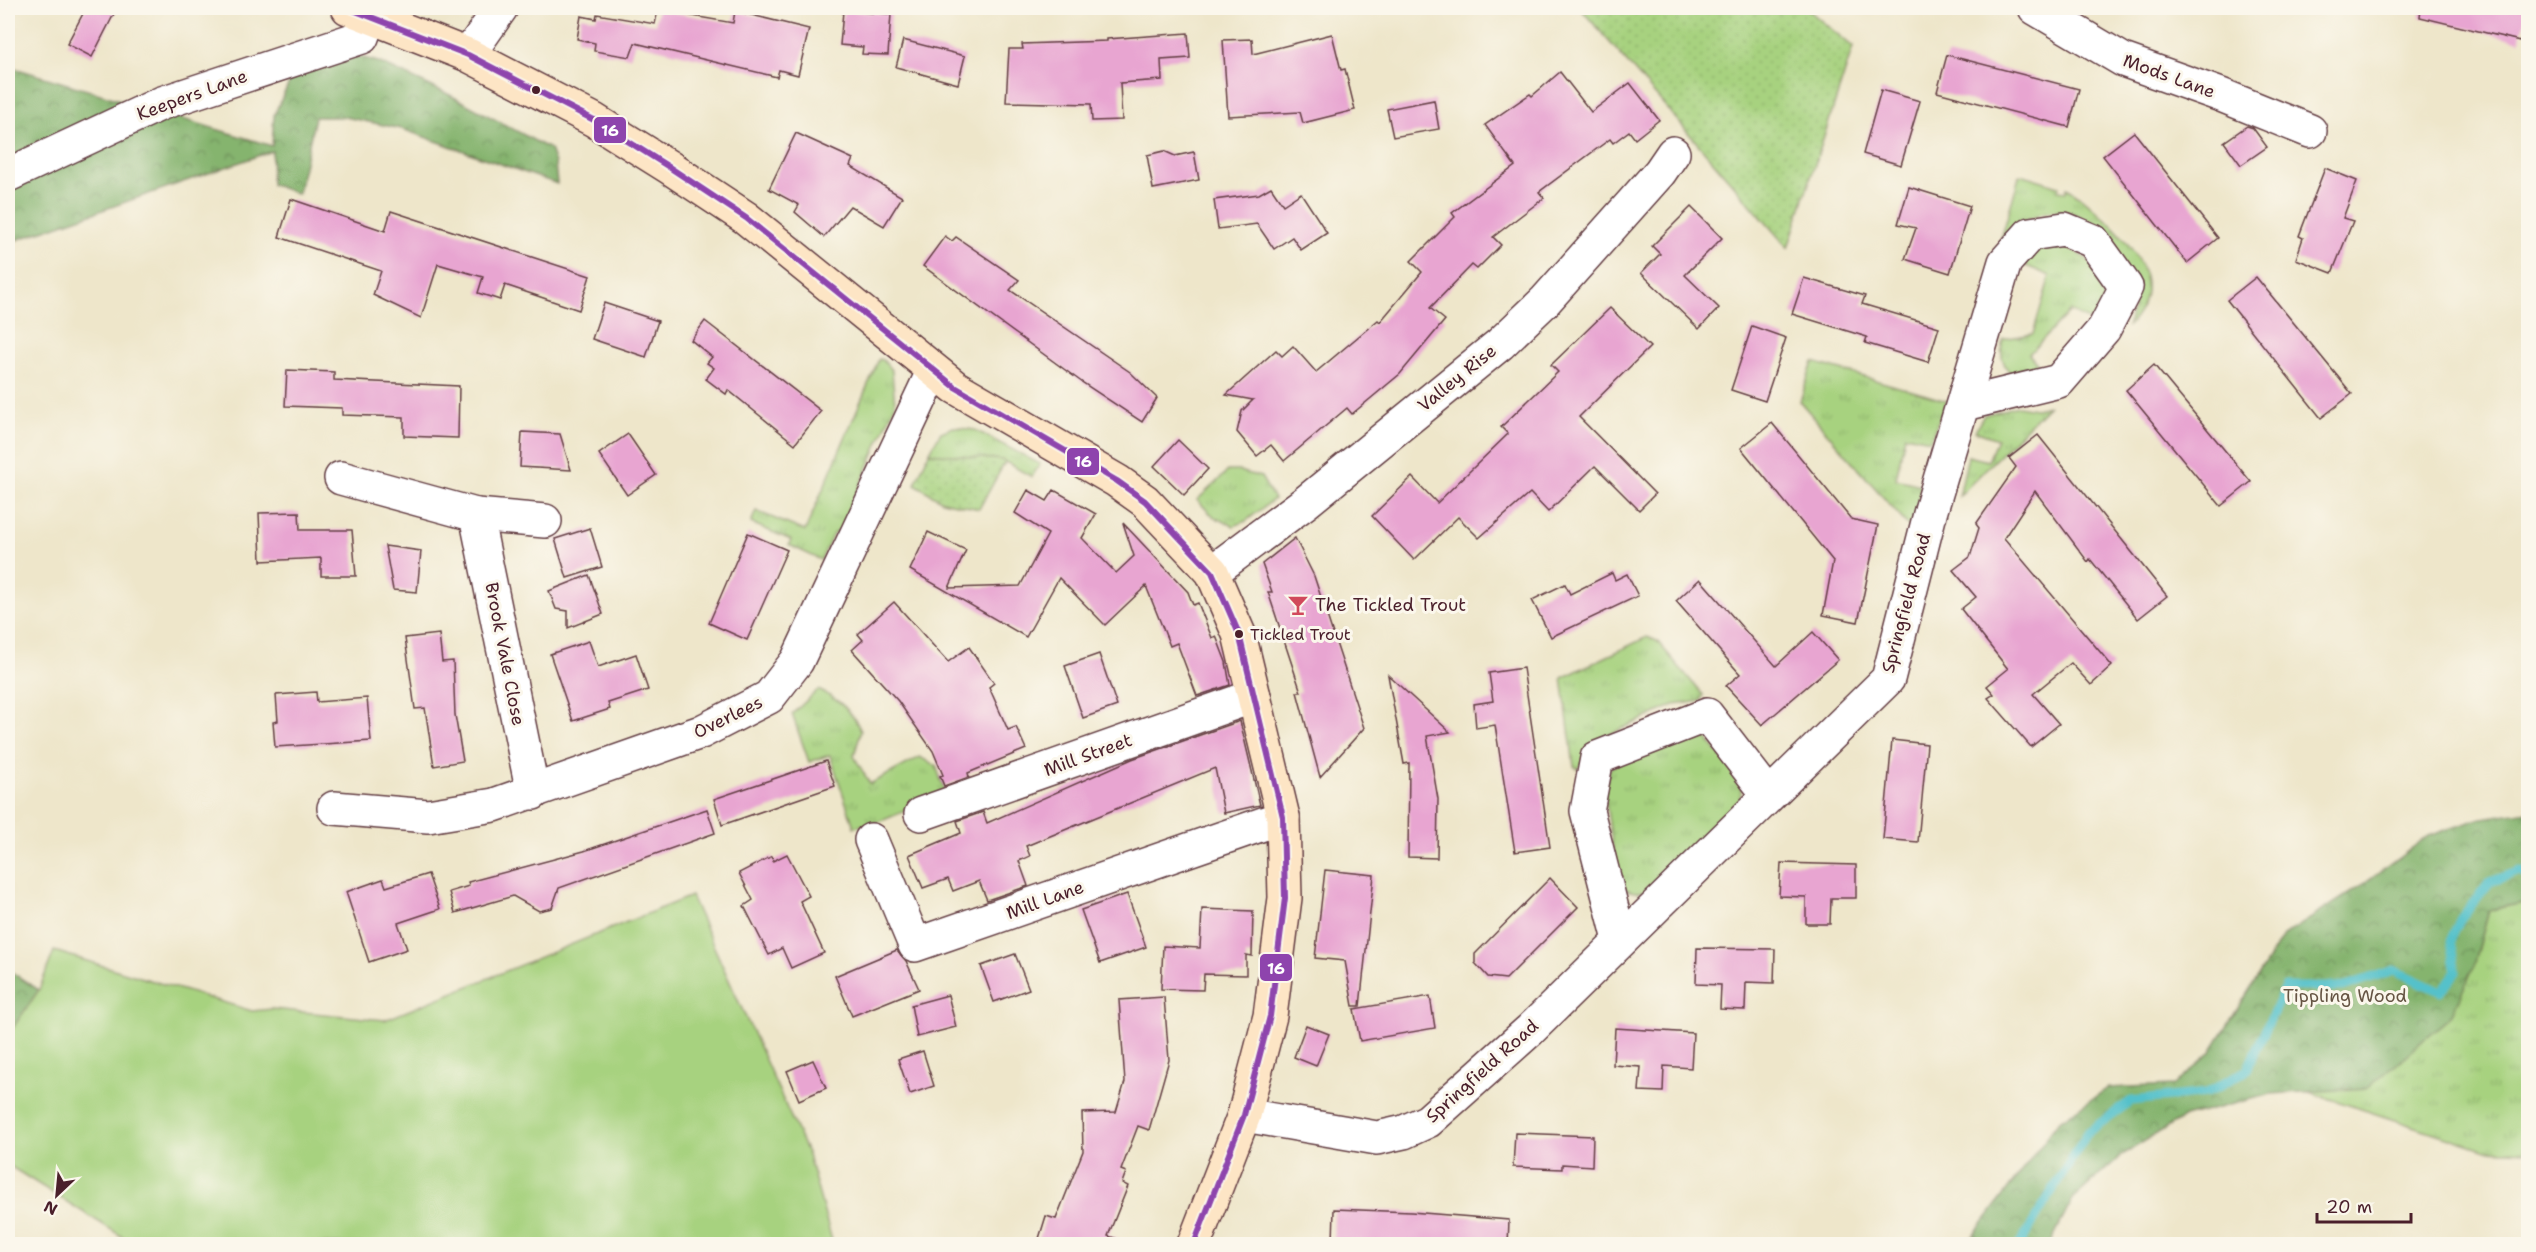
<svg xmlns="http://www.w3.org/2000/svg" width="2536" height="1252" font-family="'Shantell Sans',sans-serif">
<style>
.grass{fill:url(#grass-tufts);stroke:#787855;stroke-width:1.5}
.forest{fill:url(#forest-crowns);stroke:#686a4c;stroke-width:1.5}
.park{fill:#a7d27f;stroke:#787855;stroke-width:1.5}
.garden{fill:url(#garden-dots);stroke:#787855;stroke-width:1.5}
.lines{fill:none;stroke-linecap:round;stroke-linejoin:round}
.stream{stroke:#54c1ca;stroke-width:9}
.building{fill:#e8a5d1}
.minor-casing{stroke:#633d43;stroke-width:36}
.secondary-casing{stroke:#633d43;stroke-width:36}
.minor{stroke:#fff;stroke-width:33}
.secondary{stroke:#fde5c5;stroke-width:33}
.bus-1-casing{stroke:#fbf7ec;stroke-width:10}
.bus-1{stroke:#8e44ad;stroke-width:6}
.bus-dot{fill:#4a1f2b;stroke:#fbf7ec;stroke-width:2}
.labels{text-anchor:middle;stroke-width:6;stroke-linejoin:round;paint-order:stroke}
.bus-label{font-size:16px;fill:#4a1f2b;stroke:#fbf7ec;text-anchor:start}
.street-label{font-size:18px;fill:#4a1f2b;stroke:#fbf7ec}
.poi-label{font-size:18px;fill:#4a1f2b;stroke:#fbf7ec;text-anchor:start}
.park-label{font-size:18px;fill:#654;stroke:#fbf7ec}
.line-badge{stroke:#fbf7ec;stroke-width:2}
.badge-label{font-size:16px;text-anchor:middle;font-weight:bold;fill:#fff}
</style>
<defs>
<pattern id="grass-tufts" width="24" height="20" patternUnits="userSpaceOnUse" patternTransform="scale(1.5)"><rect width="24" height="20" fill="#a7d27f"/><path d="M3 7l-1-3M5 7V3M7 7l1-3M15 17l-1-3M17 17v-4M19 17l1-3" fill="none" stroke="#91b46e"/></pattern>
<pattern id="forest-crowns" width="20" height="18" patternUnits="userSpaceOnUse" patternTransform="scale(1.5)"><rect width="20" height="18" fill="#85b46e"/><path d="M2 6a3 3 0 1 1 6 0M12 15a3 3 0 1 1 6 0" fill="none" stroke="#6f925b"/></pattern>
<pattern id="garden-dots" width="8" height="8" patternUnits="userSpaceOnUse" patternTransform="scale(1.5)"><rect width="8" height="8" fill="#a7d27f"/><path d="M2 2h.1M6 6h.1" fill="none" stroke="#91b46e" stroke-width="1.8" stroke-linecap="round"/></pattern>
</defs>
<rect width="100%" height="100%" fill="#fbf7ec"/>
<filter id="ink" filterUnits="userSpaceOnUse"><feTurbulence type="fractalNoise" baseFrequency=".0167" numOctaves="2"/><feDisplacementMap in="SourceGraphic" scale="12" xChannelSelector="R" yChannelSelector="G"/><feConvolveMatrix kernelMatrix="1 2 1 2 8 2 1 2 1" color-interpolation-filters="sRGB"/></filter>
<filter id="wash" filterUnits="userSpaceOnUse"><feTurbulence type="fractalNoise" baseFrequency=".008" numOctaves="4" result="noise"/><feDisplacementMap in="SourceGraphic" scale="24" xChannelSelector="R" yChannelSelector="G"/><feGaussianBlur stdDeviation="1.35" result="paint"/><feColorMatrix in="noise" values="0 0 0 0 0 0 0 0 0 0 0 0 0 0 0 0 0 1.4 0 .05"/><feComposite in="paint" operator="in"/></filter>
<g filter="url(#wash)">
<rect width="100%" height="100%" fill="#eee6ca"/>
<!-- grass -->
<g class="grass">
<path d="M2023 175 2059 186 2058 191 2066 192 2067 188C2095 205 2150 255 2146 291 2145 305 2136 318 2127 328L2135 301 2098 229C2064 197 2031 212 2001 239L2019 177Z"/>
<path d="M2057 245C2078 251 2106 266 2106 292 2106 301 2098 314 2094 323L2070 311 2029 354 2043 371 2014 377C2002 366 1999 354 2003 339L2033 334 2050 276 2024 265 2035 250Z"/>
<path d="M879 359 883 360 892 371 895 405 841 529 833 534 821 560 789 545 791 540 751 523 756 511 805 531Z"/>
<path d="M1813 362 1947 401 1930 440 1905 435 1896 479 1921 485 1915 522 1910 528 1802 404 1800 401Z"/>
<path d="M2018 406 2035 409 2048 406 1959 496 1968 456 1988 461 1997 439 1975 431 1984 415Z"/>
<path d="M953 427 975 430 1040 464 1032 477 1002 460 929 453 941 432Z"/>
<path d="M1239 471 1261 477 1274 499 1246 521 1234 526 1214 517 1197 500 1228 471Z"/>
<path d="M1647 637 1657 641 1703 695 1701 701 1674 705 1606 736 1593 745 1578 769 1574 766 1562 678Z"/>
<path d="M818 690C839 699 852 711 861 731L854 756 870 784 920 757 936 766 946 794 881 821 854 827 830 755 809 762 792 714Z"/>
<path d="M1680 731 1703 734 1742 782 1740 799 1649 891C1635 893 1625 893 1618 881L1604 791 1610 768Z"/>
<path d="M2528 902V1152L2486 1150 2306 1091 2368 1087 2474 966 2489 910Z"/>
</g>
<!-- forest -->
<g class="forest">
<path d="M328 57H361L378 62 450 95 550 149 555 163 557 184 402 129 345 117H315L298 194 271 184 272 151 8 243V66L272 146 274 115 294 72Z"/>
<path d="M2528 811V902L2489 910 2474 966 2451 1016 2368 1088 2271 1094 2184 1117 2122 1155 2073 1199 2050 1244H1967L2058 1122 2108 1088 2174 1085 2210 1053 2283 936 2364 884 2428 836 2482 818Z"/>
<path d="M8 970 39 990 8 1035Z"/>
</g>
<!-- park -->
<path class="park" d="M691 896 808 1155 833 1244H134L8 1165V1035L39 990 54 951 252 1011 272 1009 385 1020Z"/>
<!-- garden -->
<g class="garden">
<path d="M1580 8H1806L1853 47 1788 248Z"/>
<path d="M929 453 1002 460 1005 462 979 509 942 501 915 484Z"/>
</g>
<g class="lines">
<!-- stream -->
<path class="stream" d="M2020 1244 2088 1132 2131 1101 2207 1093 2247 1070 2285 987H2343L2394 970 2441 992 2456 972 2450 941 2461 918 2490 882 2520 871 2528 876"/>
</g>
<g id="blocks">
<!-- building -->
<g class="building">
<path d="M86 8H117L92 57 67 44Z"/>
<path d="M2421 8H2529L2520 41 2420 17Z"/>
<path d="M658 10 733 23 735 11 809 29 798 75 779 70 777 77 635 43 630 57 594 51 595 43 577 39 581 16 596 19 597 14 655 24Z"/>
<path d="M843 11 891 14 888 55 862 54 863 47 840 45Z"/>
<path d="M1188 33 1190 58 1161 60 1162 80 1120 83 1122 120 1092 121 1091 104 1006 102 1009 49H1023L1022 44 1107 41V39Z"/>
<path d="M1332 34 1341 70 1345 69 1355 110 1303 123 1300 112 1228 116 1223 40 1252 39 1253 54Z"/>
<path d="M903 40 965 56 958 84 896 67Z"/>
<path d="M1947 55 2079 89 2069 127 1937 92Z"/>
<path d="M1560 72 1591 112 1630 83 1659 120 1635 139 1629 131 1613 143 1610 139 1539 192 1544 198 1493 237 1501 245 1477 269 1472 265 1430 308 1445 320 1400 374 1352 414 1347 408 1284 461 1271 445 1257 456 1237 432 1242 411 1253 400 1226 395 1276 350 1282 356 1293 346 1316 372 1378 320 1380 322 1422 272 1411 261 1455 217 1452 213 1515 166 1485 125 1530 94 1532 96Z"/>
<path d="M1881 90 1920 101 1901 165 1863 154Z"/>
<path d="M1434 100 1439 129 1393 137 1387 109Z"/>
<path d="M2247 126 2253 128 2267 147 2241 165 2224 142Z"/>
<path d="M2134 132 2218 238 2187 263 2103 156Z"/>
<path d="M796 133 853 159 850 166 902 197 884 226 850 206 824 237 795 212 799 205 769 189Z"/>
<path d="M1164 151 1175 156 1194 152 1199 180 1153 189 1147 155Z"/>
<path d="M2325 168 2357 181 2343 218 2353 221 2332 273 2296 259 2303 238 2299 236Z"/>
<path d="M1271 187 1283 205 1301 193 1327 233 1301 250 1292 237 1274 249 1257 224 1218 229 1214 200 1259 194Z"/>
<path d="M1909 187 1970 206 1950 273 1905 259 1916 228 1898 224Z"/>
<path d="M291 199 385 231 391 211 590 276 579 310 505 285 500 300 478 293 483 277 438 264 421 318 373 295 381 271 279 237Z"/>
<path d="M1691 207 1722 238 1685 275 1719 308 1699 329 1641 273 1660 254 1652 246Z"/>
<path d="M945 236 952 241 956 237 1019 280 1010 290 1130 372 1157 398 1142 422 1083 383 923 266Z"/>
<path d="M2256 277 2352 394 2321 418 2227 300Z"/>
<path d="M1804 278 1865 296 1862 304 1939 327 1928 362 1865 343 1867 337 1792 314Z"/>
<path d="M604 303 658 321 646 357 592 339Z"/>
<path d="M1610 308 1650 347 1579 417 1655 494 1639 510 1595 466 1548 512 1530 493 1479 538 1458 517 1414 560 1372 516 1412 477 1437 503 1508 434 1501 427 1558 372 1551 365Z"/>
<path d="M705 321 821 411 795 444 728 390 726 394 706 379 714 368 707 363 712 357 691 340Z"/>
<path d="M1752 326 1786 338 1765 401 1731 390Z"/>
<path d="M2154 365 2251 482 2221 506 2126 390Z"/>
<path d="M287 370 334 372V380L459 386 458 438 404 436V417L342 415V408L285 406Z"/>
<path d="M1772 423 1851 519 1878 525 1858 622 1823 615 1833 561 1741 448Z"/>
<path d="M522 432 560 434 571 470 520 467Z"/>
<path d="M628 434 656 475 627 495 599 454Z"/>
<path d="M2038 435 2167 596 2138 619 2090 559 2088 562 2035 491 2004 538 2112 666 2091 685 2071 663 2033 694 2059 724 2031 747 1988 698 1994 694 1987 686 2008 669 1961 609 1976 597 1953 570 1970 557 1979 528 1976 524 2016 467 2009 458Z"/>
<path d="M1178 440 1208 469 1184 495 1154 466Z"/>
<path d="M1028 490 1047 501 1054 490 1096 514 1082 538 1116 573 1134 556 1123 523 1188 592 1193 605 1198 603 1212 638 1216 636 1226 662 1230 685 1197 696 1177 643 1170 646 1146 586 1105 625 1059 578 1026 637 910 570 928 532 966 550 949 588 1020 586 1048 534 1015 513Z"/>
<path d="M299 512 300 530H352L356 576H321V558L261 561 259 513Z"/>
<path d="M590 528 602 567 567 578 555 539Z"/>
<path d="M748 533 787 550 747 640 709 623Z"/>
<path d="M1295 538 1314 576 1364 728 1320 777 1297 692H1301L1268 592H1272L1262 564Z"/>
<path d="M385 546 421 551 417 592 393 590Z"/>
<path d="M1612 573 1615 580 1627 574 1638 596 1551 637 1532 600 1565 584 1570 594Z"/>
<path d="M589 575 603 614 568 628V611L556 609 549 591Z"/>
<path d="M1700 579 1776 666 1813 632 1838 660 1762 725 1726 686 1740 674 1676 601Z"/>
<path d="M894 602 948 662 969 647 994 683 989 687 1008 730 1016 727 1026 749 968 773 969 777 944 786 940 776 943 775 933 751 898 701 852 650 863 640 858 634Z"/>
<path d="M439 634 442 662 453 661 455 715 463 761 434 766 425 708 415 709 405 638Z"/>
<path d="M589 641 598 667 636 654 648 690 608 703 610 709 573 721 550 654Z"/>
<path d="M1099 654 1117 706 1083 718 1065 666Z"/>
<path d="M1523 668 1550 847 1515 852 1495 725 1476 728 1474 704 1493 701 1489 673Z"/>
<path d="M1388 675 1450 732 1427 736 1438 799 1437 858 1408 857 1409 763 1404 764Z"/>
<path d="M316 692 317 702 367 698 371 741 275 747 273 722 278 721 276 695Z"/>
<path d="M1240 721 1260 805 1224 813 1215 768 1026 846 1030 856 1019 861 1028 886 987 900 979 881 953 891 948 879 923 888 909 855 961 833 957 821 983 812 987 823 1132 759Z"/>
<path d="M1892 740 1927 744 1918 842 1883 839Z"/>
<path d="M826 761 835 786 722 825 714 799Z"/>
<path d="M707 809 715 833 559 888 552 908 539 911 513 896 455 913 449 892 469 886 468 882 584 851Z"/>
<path d="M787 854 809 896 800 901 824 953 791 968 782 948 769 955 744 906 753 900 739 873 772 856 773 861Z"/>
<path d="M1781 863 1856 865V898H1831L1830 924H1806V897L1779 896Z"/>
<path d="M1325 870 1374 875 1360 1006H1353L1345 961 1315 958Z"/>
<path d="M428 874 440 909 398 923 407 949 369 962 346 892 383 879 386 887Z"/>
<path d="M1550 878 1578 907 1506 979 1488 977 1475 963V954Z"/>
<path d="M1127 894 1146 947 1100 963 1081 910Z"/>
<path d="M1202 909 1253 911 1252 956 1246 955V975L1204 974 1203 990 1161 989 1163 946 1200 948Z"/>
<path d="M1697 948 1775 949 1774 983 1746 982 1745 1010 1720 1009 1721 985 1696 984Z"/>
<path d="M897 950 906 961 919 989 852 1016 835 976Z"/>
<path d="M1015 954 1029 989 994 1002 981 966Z"/>
<path d="M948 995 956 1027 917 1037 911 1005Z"/>
<path d="M1430 996 1435 1028 1360 1041 1354 1009Z"/>
<path d="M1164 997 1169 1060 1149 1130 1138 1126 1121 1170 1126 1172 1122 1183 1128 1186 1108 1236 1118 1239V1245H1037L1046 1216 1056 1219 1083 1151 1082 1113 1116 1112 1125 1082 1119 1000Z"/>
<path d="M1306 1025 1329 1034 1316 1066 1294 1057Z"/>
<path d="M1615 1028 1693 1033 1691 1068 1664 1066 1663 1092 1639 1091 1641 1067 1613 1065Z"/>
<path d="M923 1051 934 1086 910 1094 898 1059Z"/>
<path d="M813 1060 826 1088 799 1100 787 1071Z"/>
<path d="M1515 1133 1593 1136 1592 1166 1562 1164V1169L1513 1167Z"/>
<path d="M1334 1209 1411 1212 1509 1220 1508 1245 1333 1242Z"/>
</g>
</g>
</g>
<g filter="url(#ink)">
<use href="#blocks" fill-opacity="0" stroke="#633d43" stroke-width="1.5"/>
<g class="lines">
<defs>
<g id="minor">
<path d="M2035 8 2123 60 2221 95 2310 131"/>
<path d="M468 55 501 8"/>
<path d="M8 175 162 103 362 37 370 15"/>
<path d="M341 478 476 515 533 793"/>
<path d="M476 515 545 521"/>
<path d="M1212 572 1306 502 1500 344 1545 301 1660 172 1673 153"/>
<path d="M334 808 428 816 494 805 701 732 769 697 797 661 933 372"/>
<path d="M921 814 1254 696"/>
<path d="M871 840 915 945 1283 817"/>
<path d="M1620 940 1587 811 1597 758 1707 715 1768 794"/>
<path d="M1244 1115 1377 1138 1404 1132 1428 1121 1530 1030 1888 679 1931 510 2005 262 2030 234 2064 229 2093 241 2126 287 2104 329 2059 381 1964 404"/>
</g>
<path id="secondary" d="M348 8 468 55 594 120 669 167 746 218 955 387 1117 481 1145 501 1212 572 1239 634 1283 817 1285 898 1270 1016 1244 1115 1194 1244"/>
</defs>
<!-- minor casing -->
<use href="#minor" class="minor-casing"/>
<!-- secondary casing -->
<use href="#secondary" class="secondary-casing"/>
<!-- minor -->
<use href="#minor" class="minor"/>
<!-- secondary -->
<use href="#secondary" class="secondary"/>
<defs>
<path id="bus-1" d="M348 8 468 55 594 120 669 167 746 218 955 387 1117 481 1145 501 1212 572 1239 634 1283 817 1285 898 1270 1016 1244 1115 1194 1244"/>
</defs>
<!-- bus-1 casing -->
<use href="#bus-1" class="bus-1-casing"/>
<!-- bus-1 -->
<use href="#bus-1" class="bus-1"/>
</g>
</g>
<!-- icons -->
<defs>
<symbol id="bar-bare" viewBox="-9 -9 18 18"><path d="M-6-5H6L.8 .8V4.5H3.5V6h-7V4.5H-.8V.8Z" fill="#d1495b" stroke="#fbf7ec" stroke-width="2.5" paint-order="stroke"/></symbol>
</defs>
<g fill-rule="evenodd">
<use href="#bar-bare" x="1283" y="590" width="30" height="30"/>
</g>
<!-- markers -->
<g class="bus-dot">
<circle cx="536" cy="90" r="5"/>
<circle cx="1239" cy="634" r="5"/>
</g>
<g class="labels">
<!-- bus labels -->
<g class="bus-label">
<text x="1250" y="640">Tickled Trout</text>
</g>
<!-- street labels -->
<g class="street-label">
<text transform="translate(2169 76) rotate(20)" y="6">Mods Lane</text>
<text transform="translate(192 95) rotate(-20)" y="6">Keepers Lane</text>
<text transform="translate(1457 378) rotate(-39)" y="6">Valley Rise</text>
<text transform="translate(1906 603) rotate(-75)" y="6">Springfield Road</text>
<text transform="translate(505 654) rotate(79)" y="6">Brook Vale Close</text>
<text transform="translate(728 717) rotate(-26)" y="6">Overlees</text>
<text transform="translate(1088 755) rotate(-20)" y="6">Mill Street</text>
<text transform="translate(1045 900) rotate(-20)" y="6">Mill Lane</text>
<text transform="translate(1482 1071) rotate(-42)" y="6">Springfield Road</text>
</g>
<!-- poi labels -->
<g class="poi-label">
<text x="1315" y="611">The Tickled Trout</text>
</g>
<!-- park labels -->
<g class="park-label">
<text x="2345" y="1002">Tippling Wood</text>
</g>
</g>
<g class="line-badge">
<rect x="593" y="116" width="34" height="28" rx="6" fill="#8e44ad"/>
<rect x="1066" y="447" width="34" height="29" rx="6" fill="#8e44ad"/>
<rect x="1259" y="953" width="34" height="29" rx="6" fill="#8e44ad"/>
</g>
<g class="badge-label">
<text x="610" y="136">16</text>
<text x="1083" y="467">16</text>
<text x="1276" y="974">16</text>
</g>
<!-- margin -->
<rect width="2536" height="1252" fill="none" stroke="#fbf7ec" stroke-width="30"/>
<!-- north arrow -->
<g transform="translate(57 1195) rotate(206)" stroke="#fbf7ec" stroke-width="4.5" paint-order="stroke">
<path d="M0-4.5L10 22L0 15L-10 22Z" fill="#4a1f2b"/>
<text y="-9" font-size="16" font-weight="bold" text-anchor="middle" fill="#4a1f2b">N</text>
</g>
<!-- scale -->
<path d="M2317 1213v9h94v-9" fill="none" stroke="#4a1f2b" stroke-width="3"/>
<text x="2326" y="1213" font-size="18" fill="#4a1f2b" stroke="#fbf7ec" stroke-width="4.5" paint-order="stroke">20 m</text>
</svg>
